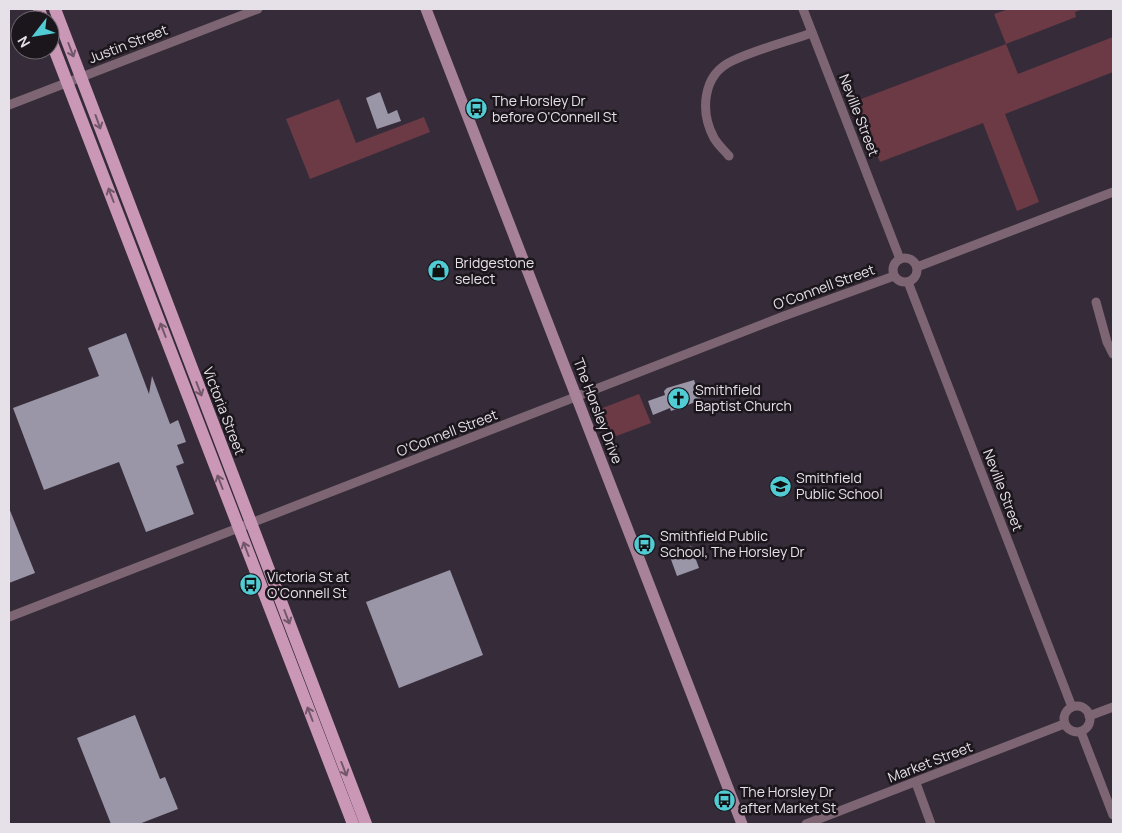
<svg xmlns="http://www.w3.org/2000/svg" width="1122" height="833" font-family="Manrope,sans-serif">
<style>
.green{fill:#6c3a45}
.building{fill:#9a96a8}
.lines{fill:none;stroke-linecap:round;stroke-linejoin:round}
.minor{stroke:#7d6573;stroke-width:9}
.secondary{stroke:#a88299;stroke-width:11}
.primary{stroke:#ca98b6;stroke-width:12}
.oneway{stroke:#725769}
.labels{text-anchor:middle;stroke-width:5;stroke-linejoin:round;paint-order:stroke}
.street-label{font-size:14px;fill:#e6e0e8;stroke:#1b161c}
.poi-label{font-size:14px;fill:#e6e0e8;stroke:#1b161c;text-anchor:start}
</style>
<rect width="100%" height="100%" fill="#362c39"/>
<!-- green -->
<g class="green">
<path d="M1009 9H1083L1075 12 1076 17 1006 44 1018 74 1113 37V72L1005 114 1039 202 1017 211 983 123 880 162 856 101 1006 44 994 14Z"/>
<path d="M339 99 356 143 424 117 430 132 310 179 286 119Z"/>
<path d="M639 394 651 423 611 438 600 409Z"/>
</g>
<!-- building -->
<g class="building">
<path d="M380 92 388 114 397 110 401 121 377 129 366 98Z"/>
<path d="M126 333 149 394 152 376 170 424 178 420 186 442 177 445 184 463 176 466 194 514 146 532 119 462 44 490 13 408 99 376 88 348Z"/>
<path d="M694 380 701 400 671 411 670 408 653 415 648 401 665 395 664 391 667 388Z"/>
<path d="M9 508 35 573 9 583Z"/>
<path d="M691 546 699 568 677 576 669 554Z"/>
<path d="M450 570 483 655 399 688 366 602Z"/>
<path d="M135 715 160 779 165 777 178 809 139 824H111L77 738Z"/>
</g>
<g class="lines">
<!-- minor -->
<g class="minor">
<path d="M803 9 900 259"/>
<path d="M9 105 258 9"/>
<path d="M729 156C724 150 718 145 714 138 700 112 702 75 732 61 757 49 786 42 812 33"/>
<circle cx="905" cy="270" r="12"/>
<path d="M917 267 1113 192"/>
<path d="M908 282 1072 707"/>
<path d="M1096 302 1107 342 1113 354"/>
<path d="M9 617 784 316 894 276"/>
<circle cx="1077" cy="719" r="13"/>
<path d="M1089 716 1113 707"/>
<path d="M1081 732 1113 815"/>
<path d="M916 783 931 824"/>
<path d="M806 824 1064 724"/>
</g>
<!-- secondary -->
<path class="secondary" d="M426 9 742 824"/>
<!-- primary -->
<g class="primary">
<path d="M39 9 43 20"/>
<path d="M55 9 366 824"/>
<path d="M50 38 353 824"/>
</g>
</g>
<!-- one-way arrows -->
<defs><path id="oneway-shaft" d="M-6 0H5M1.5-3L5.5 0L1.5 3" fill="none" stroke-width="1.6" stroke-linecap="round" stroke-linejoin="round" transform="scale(1.25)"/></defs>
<g class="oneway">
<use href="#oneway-shaft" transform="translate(71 50) rotate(69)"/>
<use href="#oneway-shaft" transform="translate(98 122) rotate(70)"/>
<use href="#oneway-shaft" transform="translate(111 195) rotate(-111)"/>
<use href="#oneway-shaft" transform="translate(163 330) rotate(-111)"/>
<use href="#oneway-shaft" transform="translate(199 389) rotate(69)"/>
<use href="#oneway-shaft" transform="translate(220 482) rotate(-111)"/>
<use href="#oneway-shaft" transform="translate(246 549) rotate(-111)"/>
<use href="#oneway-shaft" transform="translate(287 617) rotate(69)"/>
<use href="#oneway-shaft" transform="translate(310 714) rotate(-111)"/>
<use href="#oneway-shaft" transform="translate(344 769) rotate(69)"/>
</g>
<!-- icons -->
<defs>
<symbol id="bus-disc" viewBox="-11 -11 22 22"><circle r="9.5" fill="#51ccd4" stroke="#1b161c"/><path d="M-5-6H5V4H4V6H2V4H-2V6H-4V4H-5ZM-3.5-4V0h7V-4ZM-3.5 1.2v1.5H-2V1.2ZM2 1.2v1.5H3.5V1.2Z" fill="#111"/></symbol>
<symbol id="shop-disc" viewBox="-11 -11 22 22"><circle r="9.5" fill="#51ccd4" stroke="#1b161c"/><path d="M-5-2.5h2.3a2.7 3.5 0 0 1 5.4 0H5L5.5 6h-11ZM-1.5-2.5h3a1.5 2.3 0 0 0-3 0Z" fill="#111"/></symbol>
<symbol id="church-disc" viewBox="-11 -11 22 22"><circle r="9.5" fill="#51ccd4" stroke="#1b161c"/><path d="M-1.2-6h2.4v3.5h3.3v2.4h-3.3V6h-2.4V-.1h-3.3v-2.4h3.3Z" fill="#111"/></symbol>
<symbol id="school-disc" viewBox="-11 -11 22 22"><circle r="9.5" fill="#51ccd4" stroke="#1b161c"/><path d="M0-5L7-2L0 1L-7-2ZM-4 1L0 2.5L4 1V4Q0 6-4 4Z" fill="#111"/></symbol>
</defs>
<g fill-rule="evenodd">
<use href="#bus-disc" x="464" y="96" width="25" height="25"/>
<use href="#shop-disc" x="426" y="258" width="25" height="25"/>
<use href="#church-disc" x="666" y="386" width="25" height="25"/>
<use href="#school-disc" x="768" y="474" width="25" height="25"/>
<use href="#bus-disc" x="632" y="532" width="25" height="25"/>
<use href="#bus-disc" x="238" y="572" width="25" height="25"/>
<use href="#bus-disc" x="712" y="788" width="25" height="25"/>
</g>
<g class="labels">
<!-- street labels -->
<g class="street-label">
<text transform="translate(128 44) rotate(-21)" y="5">Justin Street</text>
<text transform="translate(859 115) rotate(69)" y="5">Neville Street</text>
<text transform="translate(824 287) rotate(-20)" y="5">O'Connell Street</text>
<text transform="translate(224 411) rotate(69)" y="5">Victoria Street</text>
<text transform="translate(598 411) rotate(69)" y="5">The Horsley Drive</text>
<text transform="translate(447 433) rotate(-21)" y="5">O'Connell Street</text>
<text transform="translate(1003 490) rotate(69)" y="5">Neville Street</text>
<text transform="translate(930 762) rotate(-21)" y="5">Market Street</text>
</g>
<!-- poi labels -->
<g class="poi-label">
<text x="492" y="106">The Horsley Dr<tspan x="492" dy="16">before O'Connell St</tspan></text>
<text x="455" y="268">Bridgestone<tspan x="455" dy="16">select</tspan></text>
<text x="695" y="395">Smithfield<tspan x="695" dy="16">Baptist Church</tspan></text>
<text x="796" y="483">Smithfield<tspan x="796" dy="16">Public School</tspan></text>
<text x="660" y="541">Smithfield Public<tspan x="660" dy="16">School, The Horsley Dr</tspan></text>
<text x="267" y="582">Victoria St at<tspan x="267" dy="16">O'Connell St</tspan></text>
<text x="740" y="797">The Horsley Dr<tspan x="740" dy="16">after Market St</tspan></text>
</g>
</g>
<!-- border -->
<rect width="1122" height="833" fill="none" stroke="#e6e0e8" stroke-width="20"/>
<!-- north arrow -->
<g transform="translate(35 35) rotate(239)"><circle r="24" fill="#1b161c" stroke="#6c676e"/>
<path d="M0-4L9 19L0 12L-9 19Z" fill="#51ccd4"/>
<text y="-8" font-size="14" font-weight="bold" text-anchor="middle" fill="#e6e0e8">N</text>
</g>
</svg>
